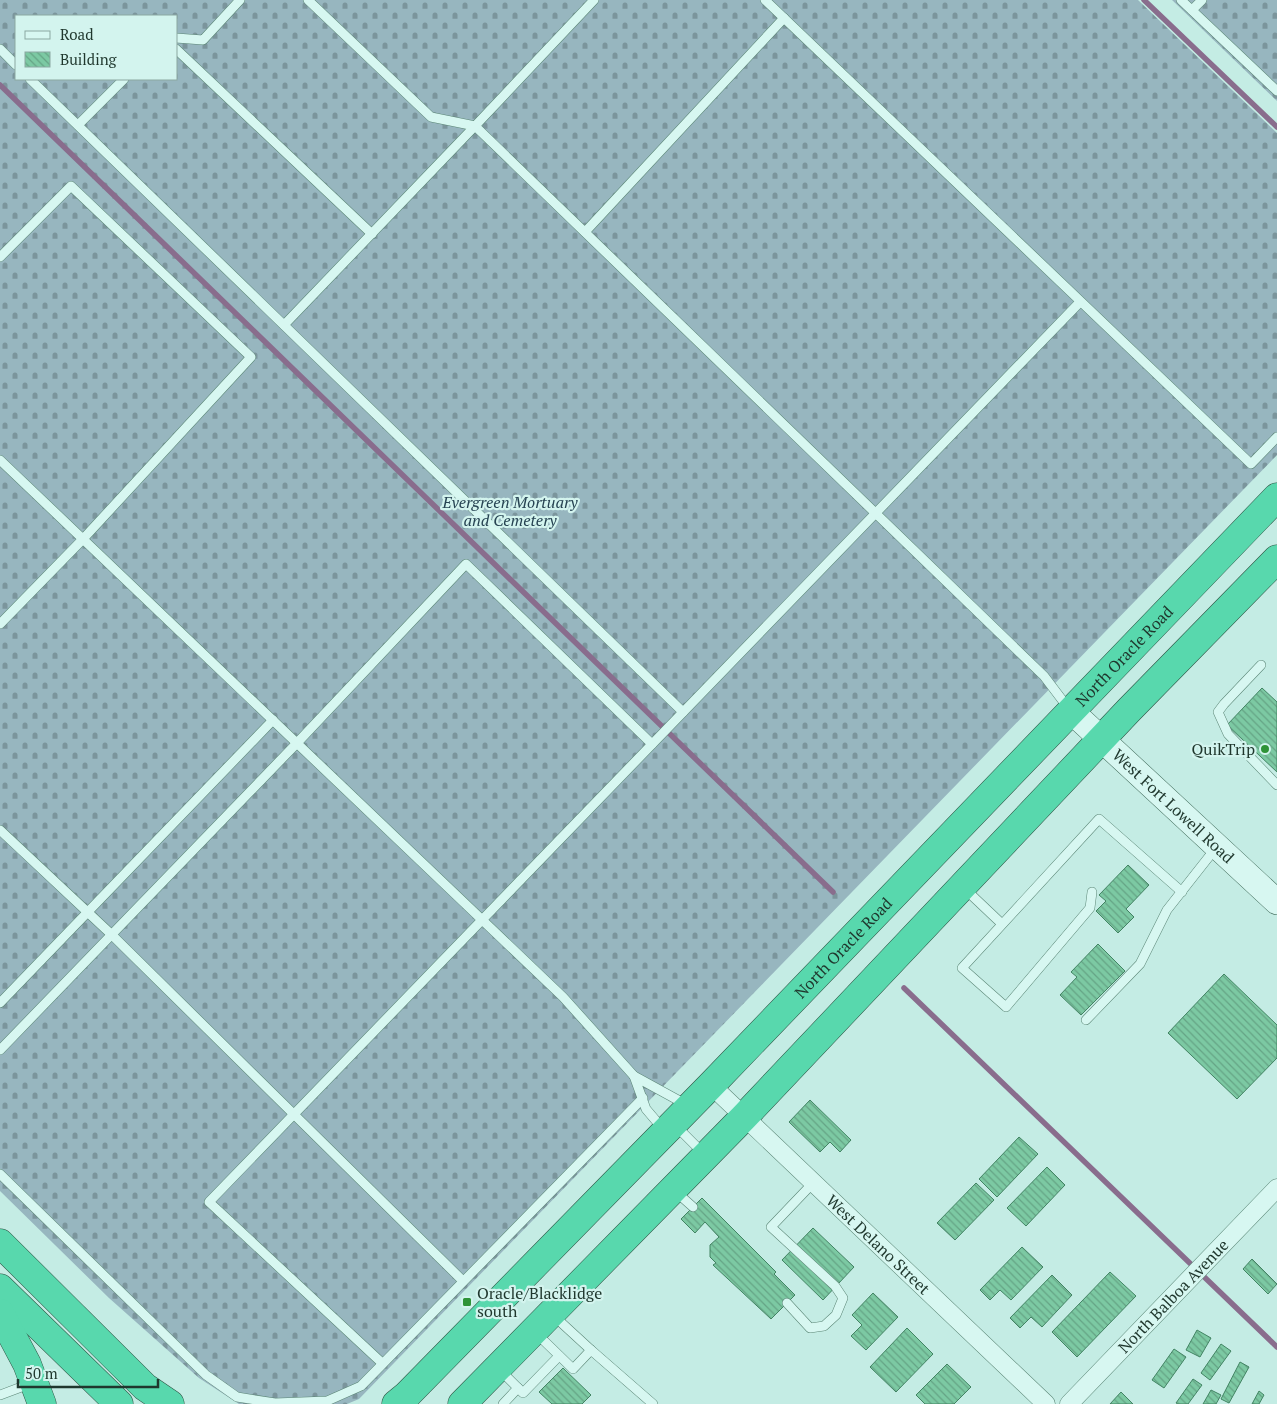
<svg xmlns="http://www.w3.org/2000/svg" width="1277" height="1404" font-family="'PT Serif',serif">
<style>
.cemetery{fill:url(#cemetery-stones);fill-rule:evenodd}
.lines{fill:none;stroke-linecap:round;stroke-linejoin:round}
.stream{stroke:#896d8d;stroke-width:5.5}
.building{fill:url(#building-back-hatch);stroke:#428463}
.lane-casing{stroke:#5b8676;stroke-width:10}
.street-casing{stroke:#5b8676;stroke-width:19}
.secondary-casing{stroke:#3e6857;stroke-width:26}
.highway-casing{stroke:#2f5444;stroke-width:29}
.lane{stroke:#d7f7f1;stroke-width:9}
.street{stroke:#d7f7f1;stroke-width:18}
.secondary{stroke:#d7f7f1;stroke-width:25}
.highway{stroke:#58d8ad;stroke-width:28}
.poi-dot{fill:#2e9337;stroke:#d3f4ee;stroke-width:2}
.labels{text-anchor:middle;stroke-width:4.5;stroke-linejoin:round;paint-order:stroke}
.park-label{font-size:16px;font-style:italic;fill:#264352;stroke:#d3f4ee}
.street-label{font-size:16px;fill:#1f372d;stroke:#d3f4ee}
.poi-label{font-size:16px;fill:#1f372d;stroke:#d3f4ee;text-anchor:end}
</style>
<defs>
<pattern id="cemetery-stones" width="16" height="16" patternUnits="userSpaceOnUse" patternTransform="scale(1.25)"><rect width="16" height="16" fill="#97b6bf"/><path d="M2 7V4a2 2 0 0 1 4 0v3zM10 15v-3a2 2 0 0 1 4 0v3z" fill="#7b959c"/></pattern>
<pattern id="building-back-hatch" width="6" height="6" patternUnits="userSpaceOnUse" patternTransform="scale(1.25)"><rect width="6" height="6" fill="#7cc9a3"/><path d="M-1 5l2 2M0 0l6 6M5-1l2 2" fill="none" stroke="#65a485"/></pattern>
</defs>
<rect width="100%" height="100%" fill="#c4ece4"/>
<!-- cemetery -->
<g class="cemetery">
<path d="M0 0H1138L1277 133V455L359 1399 347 1404H239L199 1378 109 1298 0 1191ZM16 16H176V79H16Z"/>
<path d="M1172 0H1277V101Z"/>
</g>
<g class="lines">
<!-- stream -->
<g class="stream">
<path d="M1144 0 1277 127"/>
<path d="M0 85 833 892"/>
<path d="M904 988 1277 1347"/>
</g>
</g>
<!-- building -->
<g class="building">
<path d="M1262 688 1277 702V772L1227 725Z"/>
<path d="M1128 865 1149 885 1126 909 1134 917 1118 933 1096 911 1106 901 1099 895Z"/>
<path d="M1098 944 1125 971 1081 1015 1060 995 1077 977 1071 972Z"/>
<path d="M1224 974 1277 1025V1058L1237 1099 1168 1033Z"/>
<path d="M810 1100 851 1140 840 1152 830 1142 820 1152 789 1122Z"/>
<path d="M1019 1137 1038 1154 997 1197 979 1179Z"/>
<path d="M1047 1167 1065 1185 1026 1226 1007 1208Z"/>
<path d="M976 1183 994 1200 955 1240 937 1223Z"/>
<path d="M702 1198 776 1272 774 1274 795 1295 771 1319 713 1265 716 1263 710 1257V1245L719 1237 705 1222 695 1233 681 1219Z"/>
<path d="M813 1228 854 1267 823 1300 782 1260Z"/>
<path d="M1022 1247 1043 1267 1011 1300 1000 1290 990 1300 980 1290Z"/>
<path d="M1252 1259 1277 1284 1268 1294 1243 1269Z"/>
<path d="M1110 1272 1136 1296 1077 1357 1052 1332Z"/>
<path d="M1052 1275 1072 1295 1042 1327 1031 1317 1020 1328 1010 1318Z"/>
<path d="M873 1293 898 1317 866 1350 851 1336 862 1325 852 1315Z"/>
<path d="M907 1328 933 1354 896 1392 870 1367Z"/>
<path d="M1197 1330 1211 1338 1200 1357 1186 1350Z"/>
<path d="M1221 1344 1231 1351 1210 1380 1201 1373Z"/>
<path d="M1174 1349 1186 1357 1164 1388 1152 1380Z"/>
<path d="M1240 1362 1249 1367 1229 1403 1221 1399Z"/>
<path d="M947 1364 971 1387 954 1404H925L916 1395Z"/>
<path d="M563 1368 591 1395 582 1404H552L539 1392Z"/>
<path d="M1193 1379 1202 1385 1188 1404H1178L1176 1403Z"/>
<path d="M1211 1390 1221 1395 1216 1404H1203Z"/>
<path d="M1259 1391 1264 1395 1259 1404H1252Z"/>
<path d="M1121 1392 1133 1404H1110Z"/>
</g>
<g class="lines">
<defs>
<g id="lane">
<path d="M308 0 431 117 475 126 1044 676 1069 709"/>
<path d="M765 0 1251 464 1277 437"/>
<path d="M1181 0 1277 91"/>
<path d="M1192 10 1202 0"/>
<path d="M176 38 203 40 240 0"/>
<path d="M0 49 16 65"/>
<path d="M176 49 372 234"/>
<path d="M30 79 683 712"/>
<path d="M78 125 124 79"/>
<path d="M585 232 784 18"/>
<path d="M0 257 71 186 251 357 83 539 0 624"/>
<path d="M284 325 475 126 594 0"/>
<path d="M0 460 563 997 634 1076"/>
<path d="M1261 665 1224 704 1218 712 1228 734 1277 785"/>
<path d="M0 830 112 935 463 1281"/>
<path d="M964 888 1002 924"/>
<path d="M1092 892 1090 908 1006 1007 962 968 1099 819 1182 892"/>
<path d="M0 1003 273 720"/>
<path d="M1086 1020 1140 964 1167 910 1215 849"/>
<path d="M0 1050 297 743 466 564 652 744"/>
<path d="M676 1126 704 1154"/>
<path d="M663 1129 646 1109 634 1076 687 1105"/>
<path d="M0 1174 206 1375 237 1397 275 1403 327 1401 361 1386 643 1098"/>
<path d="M675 1191 693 1207"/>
<path d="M787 1303 810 1328 824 1326 836 1315 843 1298 835 1286 771 1227 813 1183"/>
<path d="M554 1316 591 1350 653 1404"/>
<path d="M536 1333 573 1369 591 1350"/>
<path d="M382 1363 209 1202 1080 302"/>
<path d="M500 1370 523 1393 559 1356"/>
<path d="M0 1395 32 1383"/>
<path d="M503 1404 518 1388"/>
</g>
<g id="street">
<path id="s1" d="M711 1085 1046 1404"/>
<path id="s2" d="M1069 1404 1277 1188"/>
</g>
<g id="secondary">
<path id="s3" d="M1070 710 1277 902"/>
</g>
<g id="highway">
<path d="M0 1243 145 1387 170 1404"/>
<path d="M0 1288 119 1404"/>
<path d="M0 1313 27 1364 42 1404"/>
<path id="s4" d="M396 1404 407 1395 711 1085 1277 497"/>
<path d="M462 1404 744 1117 1129 710 1277 559"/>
</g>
</defs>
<!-- lane casing -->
<use href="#lane" class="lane-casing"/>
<!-- street casing -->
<use href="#street" class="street-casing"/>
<!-- secondary casing -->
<use href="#secondary" class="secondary-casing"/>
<!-- highway casing -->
<use href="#highway" class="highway-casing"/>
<!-- lane -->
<use href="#lane" class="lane"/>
<!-- street -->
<use href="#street" class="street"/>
<!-- secondary -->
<use href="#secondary" class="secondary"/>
<!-- highway -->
<use href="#highway" class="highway"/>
</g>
<!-- markers -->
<g class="poi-dot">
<circle cx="1265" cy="749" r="5"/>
<rect x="462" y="1297" width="10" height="10" rx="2.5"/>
</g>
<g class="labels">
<!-- park labels -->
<g class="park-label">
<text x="510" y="508">Evergreen Mortuary<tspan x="510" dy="18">and Cemetery</tspan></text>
</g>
<!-- street labels -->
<g class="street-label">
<text dy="6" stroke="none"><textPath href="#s4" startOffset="1044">North Oracle Road</textPath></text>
<text dy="6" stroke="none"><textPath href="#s3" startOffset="141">West Fort Lowell Road</textPath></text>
<text dy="6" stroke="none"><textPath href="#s4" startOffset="639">North Oracle Road</textPath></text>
<text dy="6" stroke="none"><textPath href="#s1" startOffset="231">West Delano Street</textPath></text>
<text dy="6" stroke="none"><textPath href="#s2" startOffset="150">North Balboa Avenue</textPath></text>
</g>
<!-- poi labels -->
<g class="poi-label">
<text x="1255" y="755">QuikTrip</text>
<text x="477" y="1299" text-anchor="start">Oracle/Blacklidge<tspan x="477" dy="18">south</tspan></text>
</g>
</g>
<!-- legend -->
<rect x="15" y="15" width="162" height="65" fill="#d3f4ee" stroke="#8ba8a1"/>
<rect x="25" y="31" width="25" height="8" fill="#d7f7f1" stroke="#8ba8a1"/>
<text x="60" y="40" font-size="15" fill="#1f372d">Road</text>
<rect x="25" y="52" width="25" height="15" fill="url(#building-back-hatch)" stroke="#8ba8a1"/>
<text x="60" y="65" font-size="15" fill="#1f372d">Building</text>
<!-- scale -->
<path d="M18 1379v8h140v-8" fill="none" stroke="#1f372d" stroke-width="2.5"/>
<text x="25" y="1379" font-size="15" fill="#1f372d" stroke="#d3f4ee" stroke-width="4" paint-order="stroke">50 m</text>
</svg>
